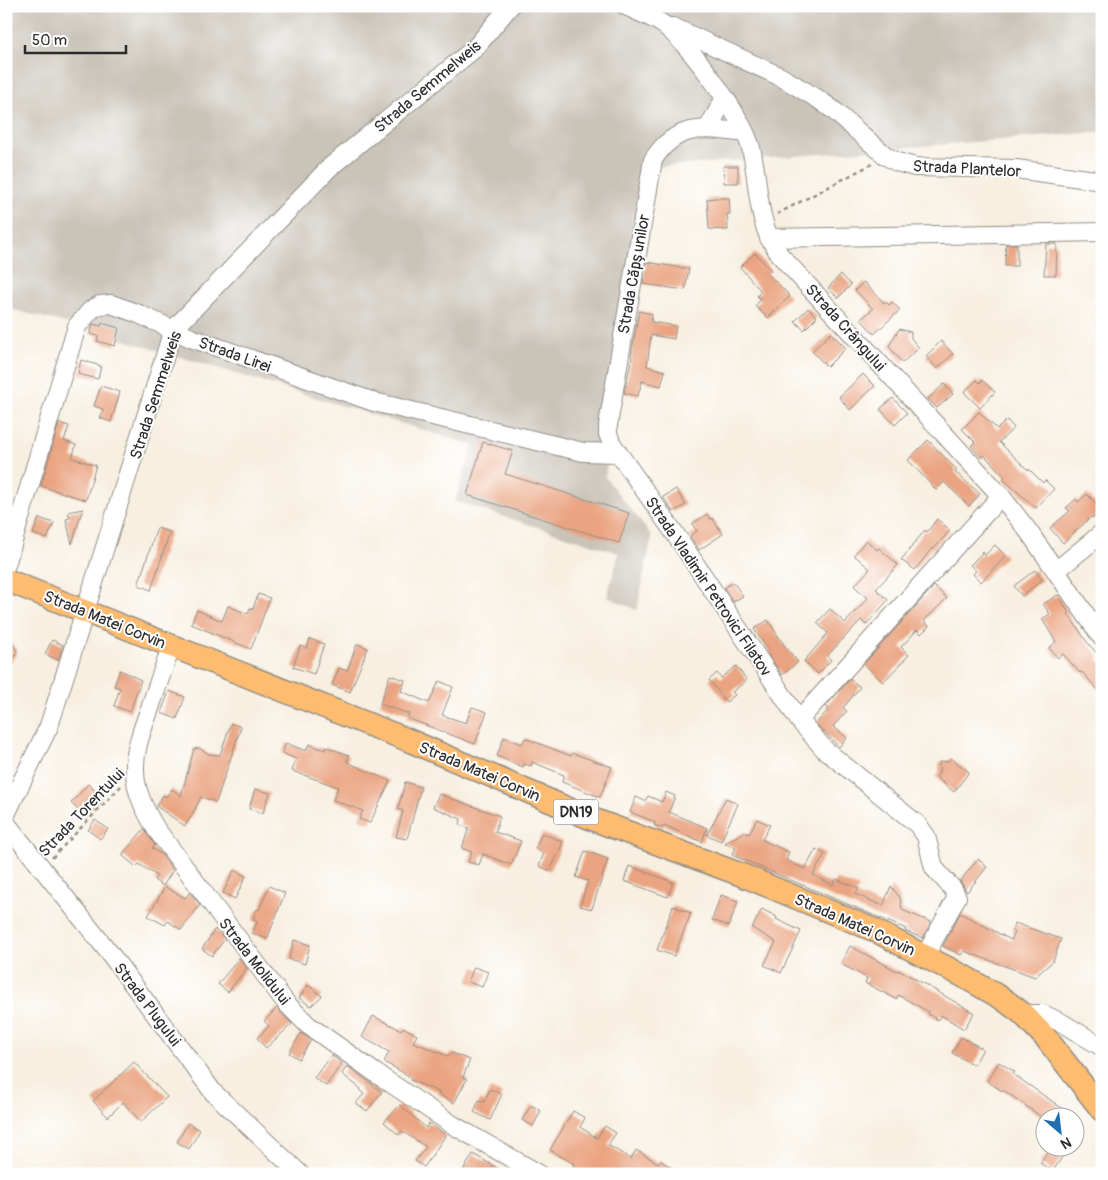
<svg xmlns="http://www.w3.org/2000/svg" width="1108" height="1180" font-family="Pangolin,sans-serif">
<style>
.industrial{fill:#c9c3b8}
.building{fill:#eaa481}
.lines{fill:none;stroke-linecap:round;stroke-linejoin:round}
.minor-casing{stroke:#918d86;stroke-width:20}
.major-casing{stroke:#918d86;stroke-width:25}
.path{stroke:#918d86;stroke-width:2.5;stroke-dasharray:4 4;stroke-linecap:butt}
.minor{stroke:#fff;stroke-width:18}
.major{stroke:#febc70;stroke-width:22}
.labels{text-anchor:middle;stroke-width:4;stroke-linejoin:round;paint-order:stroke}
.shield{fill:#fff;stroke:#6b6b6b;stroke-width:1}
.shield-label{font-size:15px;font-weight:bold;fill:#2b2b2b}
.street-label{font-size:16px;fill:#2b2b2b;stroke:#fff}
</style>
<rect width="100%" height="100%" fill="#fff"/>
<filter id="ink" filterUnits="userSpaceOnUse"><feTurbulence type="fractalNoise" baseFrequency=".02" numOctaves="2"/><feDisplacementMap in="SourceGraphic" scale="10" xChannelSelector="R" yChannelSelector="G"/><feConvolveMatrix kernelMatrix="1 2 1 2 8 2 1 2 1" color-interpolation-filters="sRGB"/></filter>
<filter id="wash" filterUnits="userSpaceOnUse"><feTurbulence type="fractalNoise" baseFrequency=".0096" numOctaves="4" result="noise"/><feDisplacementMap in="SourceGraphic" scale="20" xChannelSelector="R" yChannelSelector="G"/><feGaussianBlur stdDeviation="1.12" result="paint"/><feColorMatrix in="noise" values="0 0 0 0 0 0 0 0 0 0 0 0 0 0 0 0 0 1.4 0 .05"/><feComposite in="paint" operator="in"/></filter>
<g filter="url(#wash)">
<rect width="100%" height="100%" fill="#f7efe0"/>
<!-- industrial -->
<path class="industrial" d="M6 6H1102V132L656 167 605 477 652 536 637 610 607 597 619 553 455 501 473 445 77 326 6 308Z"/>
<g id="blocks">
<!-- building -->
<g class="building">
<path d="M723 166H738V183H724Z"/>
<path d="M715 198H729L730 214H727L728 230 709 229 707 199Z"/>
<path d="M1006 244H1017V266H1005Z"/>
<path d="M1046 244H1057L1056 275H1044Z"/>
<path d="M755 253 771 270 767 273 790 296 768 318 755 306 761 299 757 296 761 291 740 267Z"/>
<path d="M646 262 689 269 685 290 643 284Z"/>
<path d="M841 274 851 285 838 298 828 288Z"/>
<path d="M864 282 884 303 886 302 889 305 892 302 900 310 874 334 861 319 873 309 855 290Z"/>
<path d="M808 308 817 317 804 330 795 321Z"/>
<path d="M639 311 652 314 651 322 676 326 674 339 651 335 647 366 665 371 661 386 642 381 638 396 624 393 632 357 631 356Z"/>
<path d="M102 323 119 328 115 346 97 341 98 336 90 334 93 324 101 326Z"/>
<path d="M899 329 911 332V338L919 348 902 363 889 346Z"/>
<path d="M831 333 846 348 827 367 812 351Z"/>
<path d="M941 341 953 354 937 369 926 356Z"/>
<path d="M81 360 101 366 98 379 78 374Z"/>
<path d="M863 374 875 386 850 410 839 397Z"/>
<path d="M977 380 980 383 982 380 995 392 980 408 964 392Z"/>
<path d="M944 384 953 394 937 408 928 399Z"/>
<path d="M101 386 120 392 111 422 100 418 103 409 94 406Z"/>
<path d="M893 398 907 413 895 425 880 409Z"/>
<path d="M979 412 997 429 1007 420 1014 428 999 442 1028 470 1029 469 1043 483 1045 480 1054 489 1036 508 1003 479 1005 477 984 455 982 458 971 446 975 442 962 429Z"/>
<path d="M59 423 69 426 64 441 76 445 72 458 96 465 86 500 41 486Z"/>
<path d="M928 440 957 470 955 472 980 494 969 506 944 482 936 490 908 460Z"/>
<path d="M483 442 513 451 505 474 629 513 619 543 467 495Z"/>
<path d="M676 489 686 505 673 512 663 497Z"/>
<path d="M1087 494 1102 510 1093 518 1091 517 1063 543 1050 528 1070 511 1066 508 1076 499 1078 502Z"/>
<path d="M83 509 80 517 72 544 66 519 70 518 68 512Z"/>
<path d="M707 514 710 519 712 518 723 534 699 550 690 536 697 531 692 524Z"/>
<path d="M39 518 54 523 47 539 33 534Z"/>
<path d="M937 519 950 530 933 550 932 548 915 570 901 560 925 530 927 532Z"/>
<path d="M157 528 170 532 151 590 138 585Z"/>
<path d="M866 540 877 550 879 548 898 565 876 589 888 600 866 625 861 620 827 656 831 660 818 674 804 661 828 633 817 623 830 609 845 623 868 598 854 586 870 569 854 555Z"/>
<path d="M995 545 1006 556 981 582 973 574 976 571 970 565 983 552 985 555Z"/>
<path d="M1035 570 1042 580 1022 596 1014 586Z"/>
<path d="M733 582 743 596 733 602 724 588Z"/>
<path d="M934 586 947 598 924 621 929 626 921 634 917 630 901 647 909 655 883 682 864 664Z"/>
<path d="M258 594 270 598 251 649 191 624 197 610 222 621 228 606 248 614 250 608 253 609Z"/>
<path d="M1058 595 1069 613 1068 614 1087 642 1099 656 1097 658 1102 664V694L1082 672 1080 673 1063 654 1058 658 1049 648 1056 642 1042 619 1050 614 1043 604Z"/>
<path d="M768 620 784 645 798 662 782 675 769 655 770 653 754 629Z"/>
<path d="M6 637 17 650 16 655 6 669Z"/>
<path d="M310 639 324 644 314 674 293 667 300 646 307 648Z"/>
<path d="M52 640 63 645 58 660 45 654Z"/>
<path d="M357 644 368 648 350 692 332 685 339 668 347 671Z"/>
<path d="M736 666 747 680 732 692 735 695 726 702 709 680 717 673 721 678Z"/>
<path d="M120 670 141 680 130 712 114 706 120 688 114 686Z"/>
<path d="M390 675 405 680 401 691 429 703 439 681 453 687 442 715 466 723 472 707 487 712 475 744 407 718 409 714 380 704Z"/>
<path d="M850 679 860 687 843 708 847 711 833 726 847 738 839 747 816 724 829 709 826 706Z"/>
<path d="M169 691 185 697 177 719 161 713Z"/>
<path d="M231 723 241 727 216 802 201 797 192 815 185 826 156 806 163 795 166 797 172 789 181 796 194 749 199 748 209 754 220 755Z"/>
<path d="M504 737 522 744 525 738 571 756 572 753 612 767 600 797 562 782 564 775 532 762 531 766 524 764 523 767 497 756Z"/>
<path d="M286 743 306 751 309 744 325 750 326 747 349 755 347 762 390 781 370 823 359 819 363 811 333 800 338 787 292 771 296 759 282 753Z"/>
<path d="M951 758 969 772 954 792 936 777 939 773V762L948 761Z"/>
<path d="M405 782 421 787 407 839 396 837 403 811 398 809Z"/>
<path d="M88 784 102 797 85 816 71 803Z"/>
<path d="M255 789 270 793 263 813 249 809Z"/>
<path d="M666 792 675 796 669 812 707 828 702 842 664 825 663 828 654 825 655 822 630 812 636 797 645 801 648 796 662 802Z"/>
<path d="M439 794 500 816 495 832 521 841 511 865 483 854 479 865 468 862 472 852 462 848 469 828 460 825 461 819 433 807Z"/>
<path d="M726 798 738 804 721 841 707 835Z"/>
<path d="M757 819 770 825 762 840 789 852 786 860 805 869 816 849 825 854 813 875 833 885 836 879 859 888 855 894 883 906 891 886 900 898 902 910 931 922 923 938 905 931 906 929 732 855 736 848 725 843 744 832 749 834Z"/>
<path d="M95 820 108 829 100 839 88 830Z"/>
<path d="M144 829 155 845 152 848 162 855 173 870 163 886 154 880 157 876 139 864 136 867 122 855Z"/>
<path d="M542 833 563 842 550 871 539 866 544 853 535 849Z"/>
<path d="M585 851 608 859 592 909 580 906 588 881 576 877Z"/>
<path d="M978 859 987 867 967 892 960 881Z"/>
<path d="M629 866 673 882 668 897 624 881Z"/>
<path d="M234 870 246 876 235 899 223 893Z"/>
<path d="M269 886 285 893 267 939 252 933 257 922 253 920 257 909 259 910Z"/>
<path d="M165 887 185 898 190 892 200 905 181 930 168 921 165 925 148 916Z"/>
<path d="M721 895 738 901 729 926 712 920Z"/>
<path d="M673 906 691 913 674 956 657 950Z"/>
<path d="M762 909 777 917 776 919 801 931 781 973 764 965 776 942 752 928Z"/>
<path d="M960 913 1011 940 1015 933 1012 931 1015 923 1061 939 1053 961 1035 977 964 951 961 955 943 946Z"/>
<path d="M215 929 225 939 212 956 202 949Z"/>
<path d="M294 940 310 945 305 964 289 959Z"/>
<path d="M850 946 897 971 898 970 914 978 974 1013 964 1029 941 1015 938 1020 928 1014 929 1012 898 995 896 999 865 983 867 978 841 964Z"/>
<path d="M239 958 247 968 228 992 218 984Z"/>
<path d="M474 967 488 972 482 987 468 982Z"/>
<path d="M308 985 322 996 311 1006 299 998Z"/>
<path d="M277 1008 292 1024 266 1048 257 1038 269 1026 264 1021Z"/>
<path d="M373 1016 401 1030 403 1027 417 1035 413 1042 448 1056 452 1053 470 1060 463 1077 467 1079 454 1103 438 1094 439 1092 410 1080 411 1077 384 1062 389 1052 362 1037Z"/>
<path d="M301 1033 311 1040 299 1059 289 1053Z"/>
<path d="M961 1037 983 1049 974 1065 952 1053Z"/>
<path d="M331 1055 342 1063 326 1086 314 1078Z"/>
<path d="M134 1062 167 1097 141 1122 123 1102 108 1117 93 1101Z"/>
<path d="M999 1062 1015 1072 1013 1074 1076 1118H1043L1003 1090 1002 1091 987 1081Z"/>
<path d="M347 1066 382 1092 367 1111 356 1103 364 1094 359 1090 361 1089 342 1074Z"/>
<path d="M490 1089 502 1094 490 1120 474 1112 479 1100 484 1102Z"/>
<path d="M400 1105 426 1128 429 1123 446 1135 424 1167 415 1161 426 1147 402 1131 399 1135 384 1122Z"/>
<path d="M531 1105 541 1111 533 1126 522 1120Z"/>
<path d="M573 1111 585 1118 580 1127 597 1138 605 1126 616 1133 608 1145 631 1159 636 1150 658 1163 660 1160 681 1174H586L573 1166 574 1164 550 1150Z"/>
<path d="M188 1123 200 1130 189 1149 177 1142Z"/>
<path d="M1051 1148H1068L1053 1171 1040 1163Z"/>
<path d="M473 1154 507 1174H461Z"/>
</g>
</g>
</g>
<g filter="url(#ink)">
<use href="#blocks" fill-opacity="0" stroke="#918d86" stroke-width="1"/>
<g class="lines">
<defs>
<g id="minor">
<path d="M626 6C638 12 653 17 664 25 690 45 742 116 751 148 758 177 757 210 769 237 772 243 776 248 779 254L1001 496 1029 532 1102 638"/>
<path d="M673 27 781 77 818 99 832 109 886 156 897 162 915 167 1016 169 1102 181"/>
<path d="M708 128 725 98"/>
<path d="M745 133C707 128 676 122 653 160L608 425V434L612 444 680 541 799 720 825 750 917 824 926 836 934 868 953 889 957 897 925 956"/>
<path d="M769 238 1102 232"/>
<path d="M6 565 77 326 91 310 100 305 111 304 139 314 191 338 374 402 583 452 618 453"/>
<path d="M1056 571 1102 533"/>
<path d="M172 645C164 666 157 687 150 708 143 728 134 749 135 771 135 792 146 812 156 829L286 1003 308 1025 377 1074 453 1125 539 1174"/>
<path d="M799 720 1001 496"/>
<path d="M6 814 49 726 173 330 330 167 475 48 510 6"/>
<path d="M6 823 111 955 213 1092 300 1174"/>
<path d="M1023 1014H1043L1062 1023 1102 1047"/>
</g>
<path id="major" d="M6 580 408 740 592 819 742 875 874 930 963 976 1003 999 1023 1014 1046 1038 1102 1110"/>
</defs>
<!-- minor casing -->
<use href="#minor" class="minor-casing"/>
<!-- major casing -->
<use href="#major" class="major-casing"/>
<!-- path -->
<g class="path">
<path d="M777 214 872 164"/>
<path d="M52 858 121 786"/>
</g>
<!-- minor -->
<use href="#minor" class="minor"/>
<!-- major -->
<use href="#major" class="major"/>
</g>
</g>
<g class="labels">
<!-- shield labels -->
<rect class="shield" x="553.5" y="799.5" width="45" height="25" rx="4"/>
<g class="shield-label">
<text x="576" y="817">DN19</text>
</g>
<!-- street labels -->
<g class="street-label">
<text transform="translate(427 86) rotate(-40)" y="6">Strada Semmelweis</text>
<text transform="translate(967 168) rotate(3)" y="6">Strada Plantelor</text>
<text transform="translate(633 274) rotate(-80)" y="6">Strada Căpșunilor</text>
<text transform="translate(846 327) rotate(48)" y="6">Strada Crângului</text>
<text transform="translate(235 354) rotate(20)" y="6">Strada Lirei</text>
<text transform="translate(155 395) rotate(-72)" y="6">Strada Semmelweis</text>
<text transform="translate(709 586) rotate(56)" y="6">Strada Vladimir Petrovici Filatov</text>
<text transform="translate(105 619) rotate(22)" y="6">Strada Matei Corvin</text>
<text transform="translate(480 771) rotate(23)" y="6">Strada Matei Corvin</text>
<text transform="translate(81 812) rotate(-46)" y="6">Strada Torentului</text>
<text transform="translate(855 924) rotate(24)" y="6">Strada Matei Corvin</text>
<text transform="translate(255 961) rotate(52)" y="6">Strada Molidului</text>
<text transform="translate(148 1004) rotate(53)" y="6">Strada Plugului</text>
</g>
</g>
<!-- margin -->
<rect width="1108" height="1180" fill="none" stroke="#fff" stroke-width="25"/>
<!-- north arrow -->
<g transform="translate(1060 1132) rotate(152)"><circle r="24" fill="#ffffff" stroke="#aaaaaa"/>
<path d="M0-4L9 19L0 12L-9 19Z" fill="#1f6fb2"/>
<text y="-8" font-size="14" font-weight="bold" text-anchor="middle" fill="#2b2b2b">N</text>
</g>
<!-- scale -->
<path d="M25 45v8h101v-8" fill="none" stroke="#2b2b2b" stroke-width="2.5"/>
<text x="32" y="45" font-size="15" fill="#2b2b2b" stroke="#ffffff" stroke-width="4" paint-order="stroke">50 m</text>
</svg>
